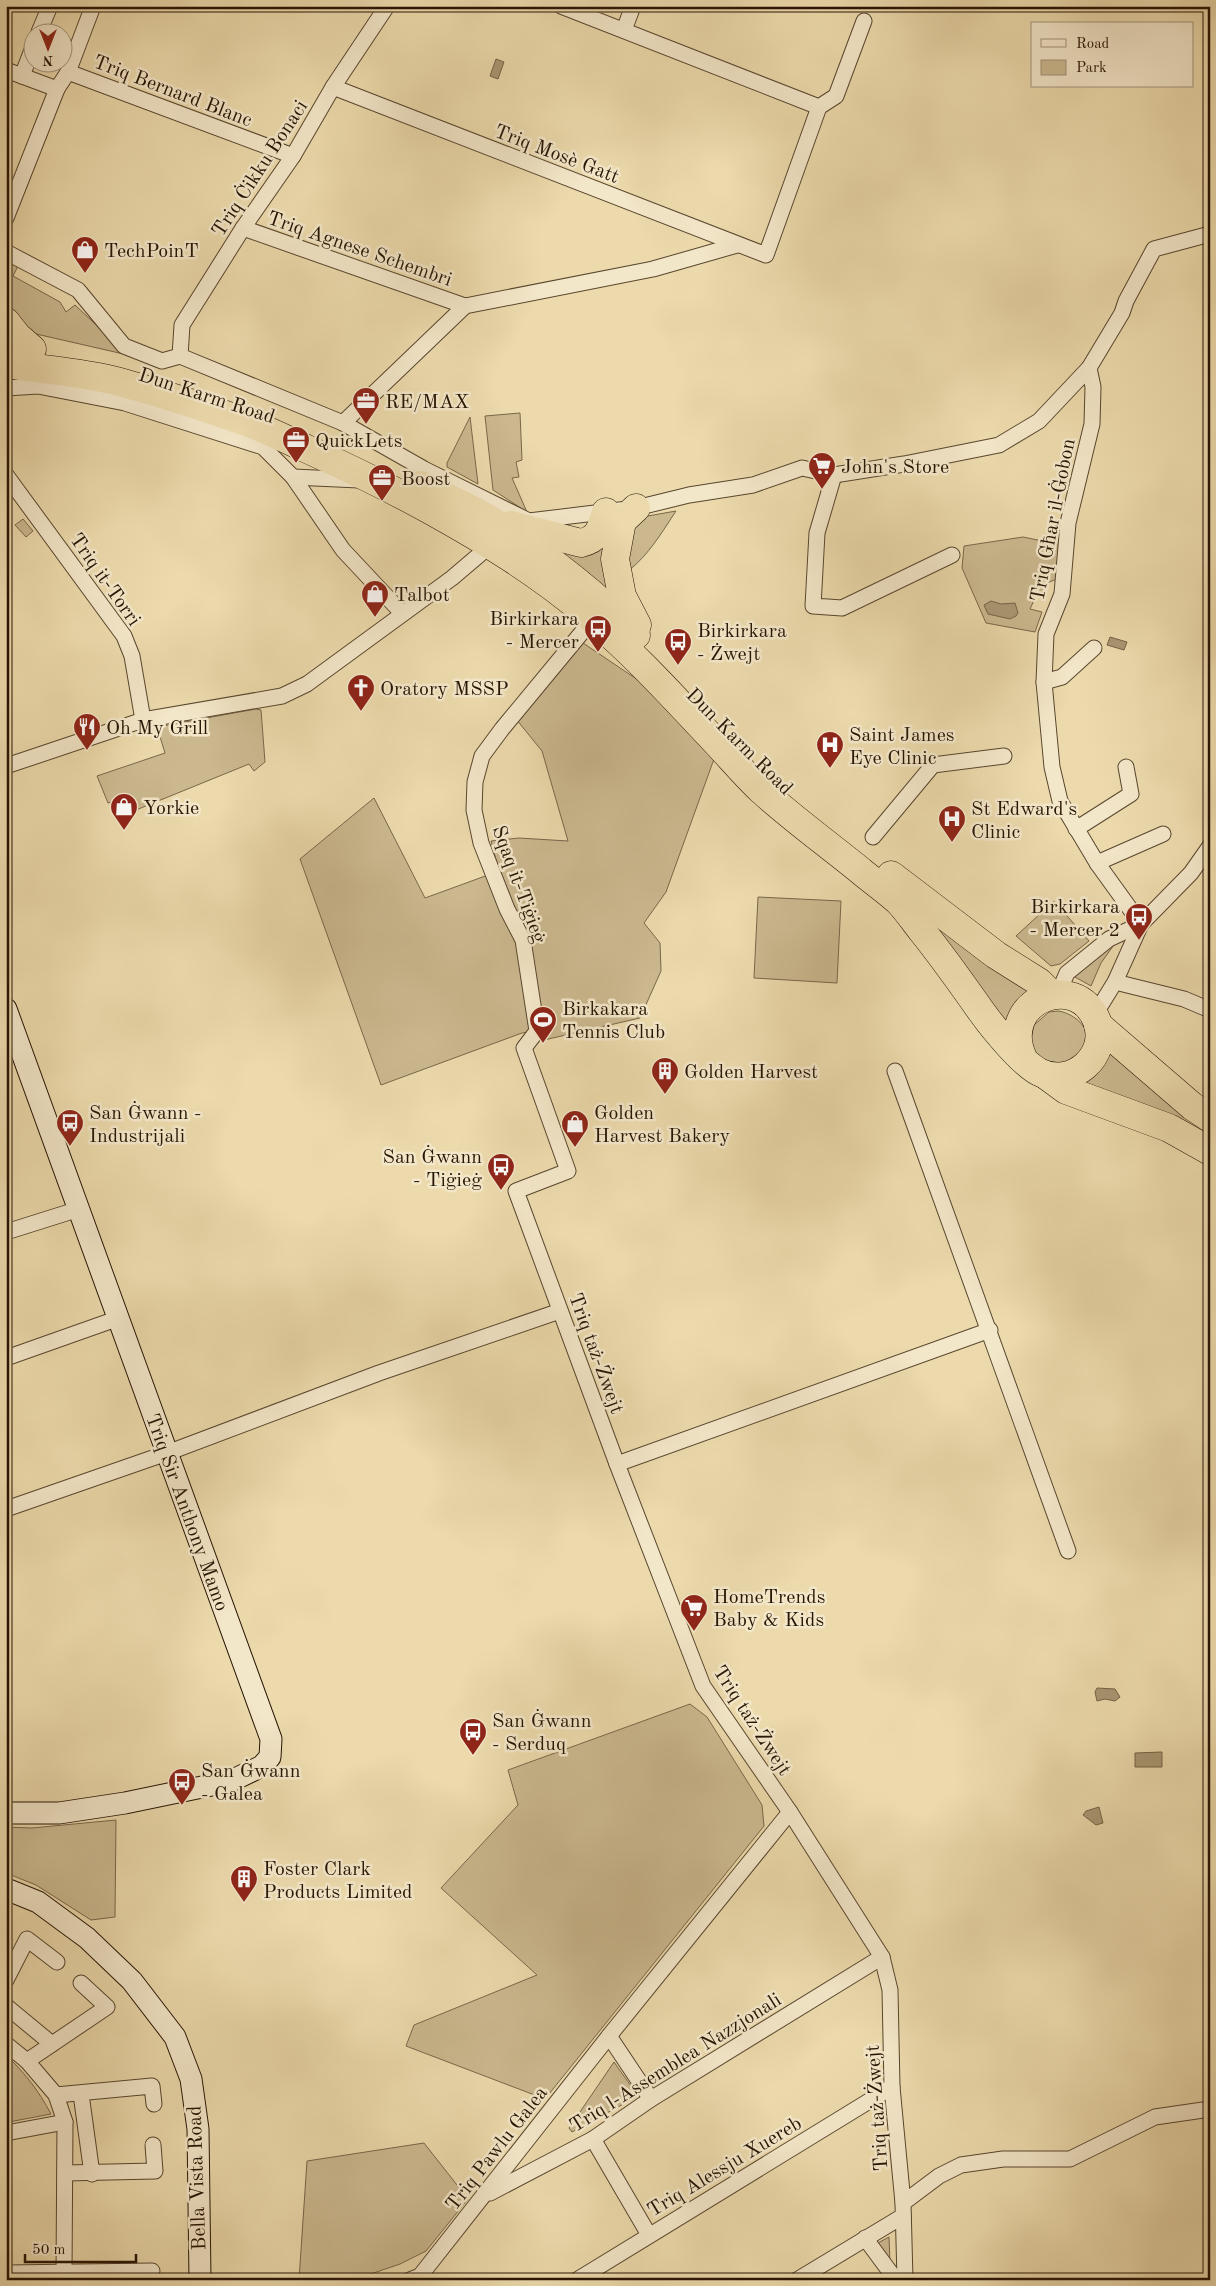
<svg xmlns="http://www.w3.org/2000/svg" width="1216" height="2286" font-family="'Old Standard TT',serif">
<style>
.green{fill:#cbb88f;stroke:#79664a}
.water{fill:#a99773;stroke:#756347}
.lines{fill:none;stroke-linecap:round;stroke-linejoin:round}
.street-casing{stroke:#58462e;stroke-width:17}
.secondary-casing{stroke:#271404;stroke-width:23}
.highway-casing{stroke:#271404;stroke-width:29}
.street{stroke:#f3e7c9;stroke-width:15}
.secondary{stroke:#f3e7c9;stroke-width:21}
.highway{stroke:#ecdaac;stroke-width:28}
.labels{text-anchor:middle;stroke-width:5;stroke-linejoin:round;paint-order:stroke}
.street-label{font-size:20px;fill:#271404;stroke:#f3e7c9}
.poi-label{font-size:20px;fill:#271404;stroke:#f3e7c9;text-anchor:start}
</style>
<rect width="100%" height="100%" fill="#ecdaac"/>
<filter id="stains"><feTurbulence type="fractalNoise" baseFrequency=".004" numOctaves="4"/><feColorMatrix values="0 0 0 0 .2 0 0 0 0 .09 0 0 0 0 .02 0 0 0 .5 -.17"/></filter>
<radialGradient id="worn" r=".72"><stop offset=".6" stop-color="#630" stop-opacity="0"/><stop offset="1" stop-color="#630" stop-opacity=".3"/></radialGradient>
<!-- green -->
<g class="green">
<path d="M6 261 18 266 13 276 60 302 66 312 75 305 128 355 23 331 6 316Z"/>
<path d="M520 413 522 460 516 462 519 477 512 478 527 512 493 490 485 416Z"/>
<path d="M470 417 478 484 447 467V463Z"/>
<path d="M676 511C662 532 649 555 628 571L625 570 634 528 642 517Z"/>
<path d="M23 519 33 531 26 537 15 525Z"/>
<path d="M614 528 619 606 542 546 587 556Z"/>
<path d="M1023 537 1062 545 1059 578 1047 583 1044 597 1036 596 1030 609 1042 612 1035 632 986 623 962 568 964 546Z"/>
<path d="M583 643 638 680 714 759 666 892 644 923 660 943 661 971 640 1018 544 1040 539 1030 522 1033 381 1085 300 859 374 798 425 898 499 871 491 841 519 838 568 841 542 751 516 719Z"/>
<path d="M256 709 261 710 265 762 254 771 249 764 136 810 131 797 108 803 97 776 165 753 157 727Z"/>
<path d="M898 892 1034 994 1009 1030Z"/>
<path d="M758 897 841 901 837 983 754 978Z"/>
<path d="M1054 901 1089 941 1060 964 1051 966 1016 936Z"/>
<path d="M1116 942 1101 963 1091 986 1075 977 1092 959Z"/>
<path d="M1058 1011C1074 1013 1095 1030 1084 1048 1080 1055 1072 1061 1067 1066L1040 1060 1030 1044 1034 1025 1049 1012Z"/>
<path d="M1107 1047 1204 1132 1078 1086Z"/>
<path d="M690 1704 707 1717 762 1805 764 1826 545 2099 406 2046 414 2025 537 1975 441 1888 518 1805 508 1770Z"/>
<path d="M116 1820 115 1917 91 1920 36 1885 6 1873V1827L32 1828Z"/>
<path d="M6 2055C25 2073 39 2091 51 2114L9 2122 6 2110Z"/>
<path d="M614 2062 638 2096 572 2132 569 2128Z"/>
<path d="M424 2143 468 2199 426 2251 400 2264 353 2280H299L307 2161Z"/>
<path d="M889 2237 890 2264 878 2243Z"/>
</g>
<!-- water -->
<g class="water">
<path d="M496 59 504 62 498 79 490 76Z"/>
<path d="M991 601 1001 604 1015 603 1018 613 1016 616 1010 619 988 614 984 605Z"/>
<path d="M1110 637 1127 642 1124 650 1107 645Z"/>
<path d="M1097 1688 1115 1689 1120 1697 1115 1701 1105 1699 1097 1701 1095 1692Z"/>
<path d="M1162 1752V1767H1135V1753Z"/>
<path d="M1099 1807 1103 1823 1096 1825 1083 1815 1086 1811Z"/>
</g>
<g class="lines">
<defs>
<g id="street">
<path d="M561 6 819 107"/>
<path d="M624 30 633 6"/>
<path d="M39 32 50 6"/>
<path d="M6 70 57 89"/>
<path d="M68 72 293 156"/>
<path d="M22 76 32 50"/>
<path d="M333 87 766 255 819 107 836 96 864 21"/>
<path d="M6 218 57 89 68 72 93 6"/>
<path d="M243 228 465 306"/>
<path d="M6 252 78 290 124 346 162 361 180 356 343 423 424 469 529 521 636 508 689 495 753 485 802 468 834 475 904 464 999 445 1039 421 1089 368 1122 313 1126 301 1154 249 1210 234"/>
<path d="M180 356 182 325 243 228 293 156 333 87 387 6"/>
<path d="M1089 368 1093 387 1092 424 1068 523 1062 594 1046 634 1044 682 1052 767 1060 801 1097 863 1141 924"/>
<path d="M6 388 38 386 125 403 263 447 293 477 343 550 402 613"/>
<path d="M343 423 465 306 653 269 737 245"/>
<path d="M6 475 124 636 132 656 143 720"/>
<path d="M834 475 817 533 813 606 842 608 952 555"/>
<path d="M293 477 359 480"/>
<path d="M593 619 502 729 482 756 475 782 474 810 481 843 507 909 523 940 537 1031 524 1048 568 1171 516 1191 617 1464 703 1686 790 1812 882 1957 890 1990 892 2087 903 2203 905 2280"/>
<path d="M1044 682 1062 677 1094 648"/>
<path d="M6 766 143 720 282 696 307 684 452 578 492 544"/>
<path d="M1076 829 1131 794 1126 767"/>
<path d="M873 837 933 765 1004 756"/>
<path d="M1097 863 1163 834"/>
<path d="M1115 982 1184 999 1210 1010"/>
<path d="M1058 994 1067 973 1109 939 1141 924 1191 873 1210 846"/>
<path d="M1094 1016 1115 982 1141 924"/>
<path d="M895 1071 1068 1551"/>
<path d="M6 1232 79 1209"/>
<path d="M6 1358 119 1318"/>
<path d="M617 1464 990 1330"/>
<path d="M6 1509 167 1453 379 1373 560 1311"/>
<path d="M6 1980 27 1939 57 1962"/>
<path d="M6 2006 52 2044"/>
<path d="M609 2036 651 2099"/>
<path d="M6 2044 27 2061 56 2095 65 2122 64 2272"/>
<path d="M27 2061 107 2007 81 1983"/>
<path d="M81 2094 92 2174"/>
<path d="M56 2095 152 2086 154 2104"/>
<path d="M6 2133 65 2122"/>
<path d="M593 2139 649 2235"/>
<path d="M65 2173 155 2171 153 2145"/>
<path d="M490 2193 593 2139 651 2099 882 1957"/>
<path d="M903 2203 939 2176 961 2165 1003 2159H1070L1155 2117 1210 2109"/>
<path d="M865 2238 896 2280"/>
<path d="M6 2273 152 2271"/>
<path d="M410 2280 420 2276 609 2036 790 1812"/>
<path d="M577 2280 892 2087"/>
<path d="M797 2280 903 2216"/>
</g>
<g id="secondary">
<path d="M6 1009 271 1739 270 1757 262 1766 231 1781 125 1803 59 1813H6"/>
<path d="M6 1889 38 1902 87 1938 132 1981 175 2037 191 2079 198 2129 200 2280"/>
</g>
<g id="highway">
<path d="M6 322 17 336 32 349"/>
<path d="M6 364C43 370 83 372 120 382 163 394 208 408 251 424 270 431 288 440 307 449 349 468 390 488 430 510 486 541 540 574 589 616 634 653 674 698 714 740 730 757 745 775 761 790 793 819 829 845 862 872 874 882 887 891 898 901 907 910 914 921 922 931 943 957 962 984 981 1011 993 1028 1022 1063 1039 1072 1071 1089 1110 1056 1097 1021 1076 969 997 1001 1023 1058"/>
<path d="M421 485C443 496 467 506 489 519 543 553 592 590 636 635"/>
<path d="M636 508 622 521 615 559 622 596 637 625"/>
<path d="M511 525 581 543C599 539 601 528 606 512"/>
<path d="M891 875 996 955 1039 982 1052 995"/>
<path d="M1098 1025 1192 1106 1210 1118"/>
<path d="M1047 1076 1066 1090 1169 1128 1210 1151"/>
</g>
</defs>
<!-- street casing -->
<use href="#street" class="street-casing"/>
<!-- secondary casing -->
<use href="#secondary" class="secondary-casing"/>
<!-- highway casing -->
<use href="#highway" class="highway-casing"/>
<!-- street -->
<use href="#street" class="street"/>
<!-- secondary -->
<use href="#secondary" class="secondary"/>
<!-- highway -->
<use href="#highway" class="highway"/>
</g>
<!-- icons -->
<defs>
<symbol id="shop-pin" viewBox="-11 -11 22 30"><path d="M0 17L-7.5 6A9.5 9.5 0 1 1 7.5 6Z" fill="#8f2418" stroke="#f3e7c9"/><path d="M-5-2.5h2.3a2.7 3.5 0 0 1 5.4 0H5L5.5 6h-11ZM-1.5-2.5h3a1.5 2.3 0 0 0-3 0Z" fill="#fff"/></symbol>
<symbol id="office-pin" viewBox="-11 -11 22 30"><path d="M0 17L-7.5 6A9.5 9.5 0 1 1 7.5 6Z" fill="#8f2418" stroke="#f3e7c9"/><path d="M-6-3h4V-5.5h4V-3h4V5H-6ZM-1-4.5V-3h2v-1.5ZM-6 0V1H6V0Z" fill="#fff"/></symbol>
<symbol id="supermarket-pin" viewBox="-11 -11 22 30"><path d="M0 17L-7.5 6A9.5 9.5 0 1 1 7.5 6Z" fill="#8f2418" stroke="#f3e7c9"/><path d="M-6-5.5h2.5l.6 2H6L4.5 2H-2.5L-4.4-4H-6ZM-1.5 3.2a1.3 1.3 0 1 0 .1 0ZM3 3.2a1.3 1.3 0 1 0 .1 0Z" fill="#fff"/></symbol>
<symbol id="bus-pin" viewBox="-11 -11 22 30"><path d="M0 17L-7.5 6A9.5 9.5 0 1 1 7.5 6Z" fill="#8f2418" stroke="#f3e7c9"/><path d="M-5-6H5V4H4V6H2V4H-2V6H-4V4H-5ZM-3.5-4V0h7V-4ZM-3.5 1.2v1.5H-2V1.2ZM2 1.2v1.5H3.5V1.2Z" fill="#fff"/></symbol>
<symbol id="church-pin" viewBox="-11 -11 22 30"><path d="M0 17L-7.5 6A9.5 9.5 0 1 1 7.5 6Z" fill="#8f2418" stroke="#f3e7c9"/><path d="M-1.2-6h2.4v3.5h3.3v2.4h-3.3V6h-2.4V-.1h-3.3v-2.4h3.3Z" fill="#fff"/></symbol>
<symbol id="restaurant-pin" viewBox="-11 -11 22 30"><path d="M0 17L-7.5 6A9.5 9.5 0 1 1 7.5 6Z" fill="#8f2418" stroke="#f3e7c9"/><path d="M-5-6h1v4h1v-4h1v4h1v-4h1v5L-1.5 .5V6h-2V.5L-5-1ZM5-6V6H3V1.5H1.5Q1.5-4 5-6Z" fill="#fff"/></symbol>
<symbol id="hospital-pin" viewBox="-11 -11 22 30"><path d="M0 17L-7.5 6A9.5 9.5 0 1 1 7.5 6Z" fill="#8f2418" stroke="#f3e7c9"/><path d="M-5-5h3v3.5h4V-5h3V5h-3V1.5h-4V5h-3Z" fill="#fff"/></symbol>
<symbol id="stadium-pin" viewBox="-11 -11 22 30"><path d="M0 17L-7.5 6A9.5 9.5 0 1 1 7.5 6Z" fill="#8f2418" stroke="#f3e7c9"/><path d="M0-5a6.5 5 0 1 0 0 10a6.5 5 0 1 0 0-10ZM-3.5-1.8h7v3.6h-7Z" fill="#fff"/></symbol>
<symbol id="building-pin" viewBox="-11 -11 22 30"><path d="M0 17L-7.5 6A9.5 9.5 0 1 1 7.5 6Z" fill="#8f2418" stroke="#f3e7c9"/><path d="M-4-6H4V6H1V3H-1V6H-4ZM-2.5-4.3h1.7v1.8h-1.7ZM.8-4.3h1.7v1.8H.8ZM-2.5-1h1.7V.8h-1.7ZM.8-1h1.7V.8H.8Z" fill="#fff"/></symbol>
</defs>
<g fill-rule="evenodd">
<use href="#shop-pin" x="69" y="234" width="32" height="43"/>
<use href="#office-pin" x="350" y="385" width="32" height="43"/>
<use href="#office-pin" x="280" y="424" width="32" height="43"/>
<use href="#supermarket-pin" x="806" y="450" width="32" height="43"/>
<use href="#office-pin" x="366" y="462" width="32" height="43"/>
<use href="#shop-pin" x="359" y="578" width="32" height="43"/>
<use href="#bus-pin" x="582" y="613" width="32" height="43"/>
<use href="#bus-pin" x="662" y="626" width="32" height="43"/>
<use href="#church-pin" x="345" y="672" width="32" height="43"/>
<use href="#restaurant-pin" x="71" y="711" width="32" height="43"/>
<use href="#hospital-pin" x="814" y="729" width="32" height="43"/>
<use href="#shop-pin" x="108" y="791" width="32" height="43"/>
<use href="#hospital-pin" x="936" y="803" width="32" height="43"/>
<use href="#bus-pin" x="1123" y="901" width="32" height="43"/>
<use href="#stadium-pin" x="527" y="1004" width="32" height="43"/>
<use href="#building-pin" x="649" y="1055" width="32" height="43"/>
<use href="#bus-pin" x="54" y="1107" width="32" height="43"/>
<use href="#shop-pin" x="559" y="1108" width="32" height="43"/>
<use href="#bus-pin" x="485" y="1151" width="32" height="43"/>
<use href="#supermarket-pin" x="678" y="1592" width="32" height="43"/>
<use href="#bus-pin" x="457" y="1716" width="32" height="43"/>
<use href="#bus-pin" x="166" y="1766" width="32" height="43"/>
<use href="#building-pin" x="228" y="1863" width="32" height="43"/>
</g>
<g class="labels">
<!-- street labels -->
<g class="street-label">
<text transform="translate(173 90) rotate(21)" y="7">Triq Bernard Blanc</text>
<text transform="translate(557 153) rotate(21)" y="7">Triq Mosè Gatt</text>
<text transform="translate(259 168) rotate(-57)" y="7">Triq Ċikku Bonaci</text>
<text transform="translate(360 248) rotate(19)" y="7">Triq Agnese Schembri</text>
<text transform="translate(207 395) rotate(18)" y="7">Dun Karm Road</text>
<text transform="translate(1052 520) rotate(-79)" y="7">Triq Għar il-Ġobon</text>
<text transform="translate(106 579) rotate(55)" y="7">Triq it-Torri</text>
<text transform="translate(740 741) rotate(45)" y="7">Dun Karm Road</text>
<text transform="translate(520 884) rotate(70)" y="7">Sqaq it-Tiġieġ</text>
<text transform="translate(597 1353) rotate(70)" y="7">Triq taż-Żwejt</text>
<text transform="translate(188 1512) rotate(70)" y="7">Triq Sir Anthony Mamo</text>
<text transform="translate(753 1720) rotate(57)" y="7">Triq taż-Żwejt</text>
<text transform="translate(675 2062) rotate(-32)" y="7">Triq l-Assemblea Nazzjonali</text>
<text transform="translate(876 2108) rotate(-94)" y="7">Triq taż-Żwejt</text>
<text transform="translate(496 2148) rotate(-52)" y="7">Triq Pawlu Galea</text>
<text transform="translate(724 2166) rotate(-31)" y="7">Triq Alessju Xuereb</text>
<text transform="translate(196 2178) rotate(-92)" y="7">Bella Vista Road</text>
</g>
<!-- poi labels -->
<g class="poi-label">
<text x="104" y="257">TechPoinT</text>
<text x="385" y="408">RE/MAX</text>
<text x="315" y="447">QuickLets</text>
<text x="841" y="473">John's Store</text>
<text x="401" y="485">Boost</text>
<text x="394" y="601">Talbot</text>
<text x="579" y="625" text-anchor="end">Birkirkara<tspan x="579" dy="23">- Mercer</tspan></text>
<text x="697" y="637">Birkirkara<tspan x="697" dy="23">- Żwejt</tspan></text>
<text x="380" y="695">Oratory MSSP</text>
<text x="106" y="734">Oh My Grill</text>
<text x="849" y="741">Saint James<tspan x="849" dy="23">Eye Clinic</tspan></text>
<text x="143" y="814">Yorkie</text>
<text x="971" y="815">St Edward's<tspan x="971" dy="23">Clinic</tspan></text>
<text x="1120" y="913" text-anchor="end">Birkirkara<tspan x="1120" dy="23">- Mercer 2</tspan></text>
<text x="562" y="1015">Birkakara<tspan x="562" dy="23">Tennis Club</tspan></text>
<text x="684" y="1078">Golden Harvest</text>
<text x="89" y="1119">San Ġwann -<tspan x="89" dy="23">Industrijali</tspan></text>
<text x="594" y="1119">Golden<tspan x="594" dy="23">Harvest Bakery</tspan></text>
<text x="482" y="1163" text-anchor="end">San Ġwann<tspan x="482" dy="23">- Tiġieġ</tspan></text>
<text x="713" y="1603">HomeTrends<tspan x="713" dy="23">Baby &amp; Kids</tspan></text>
<text x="492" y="1727">San Ġwann<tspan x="492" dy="23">- Serduq</tspan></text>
<text x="201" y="1777">San Ġwann<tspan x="201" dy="23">- Galea</tspan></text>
<text x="263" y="1875">Foster Clark<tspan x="263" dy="23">Products Limited</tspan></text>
</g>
</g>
<!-- margin -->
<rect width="1216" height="2286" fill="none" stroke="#ecdaac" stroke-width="25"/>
<rect x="8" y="8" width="1201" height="2271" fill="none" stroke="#271404" stroke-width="2.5"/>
<rect x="12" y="12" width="1191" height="2261" fill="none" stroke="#271404"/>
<!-- legend -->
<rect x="1031" y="22" width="162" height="65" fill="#f3e7c9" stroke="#a1937a"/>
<rect x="1041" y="39" width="25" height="8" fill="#f3e7c9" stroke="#a1937a"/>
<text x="1076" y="48" font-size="15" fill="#271404">Road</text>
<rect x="1041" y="60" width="25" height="15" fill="#cbb88f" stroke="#a1937a"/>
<text x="1076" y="72" font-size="15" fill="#271404">Park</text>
<!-- north arrow -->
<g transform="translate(48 48) rotate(180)"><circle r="24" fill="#f3e7c9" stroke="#a1937a"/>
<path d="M0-4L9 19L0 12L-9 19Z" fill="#8f2418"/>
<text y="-8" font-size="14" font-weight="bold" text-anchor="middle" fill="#271404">N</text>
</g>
<!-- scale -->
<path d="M25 2254v8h111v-8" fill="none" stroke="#271404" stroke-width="2.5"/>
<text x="32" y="2254" font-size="15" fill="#271404" stroke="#f3e7c9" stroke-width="4" paint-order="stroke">50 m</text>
<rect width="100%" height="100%" filter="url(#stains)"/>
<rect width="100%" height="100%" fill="url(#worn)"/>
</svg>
